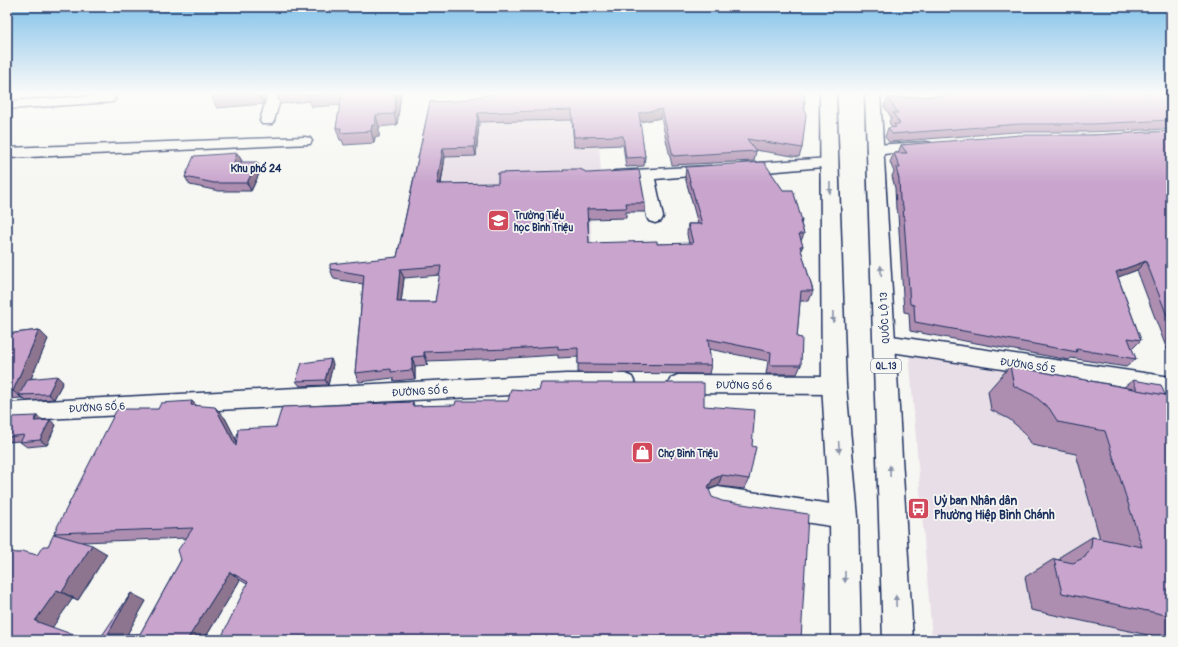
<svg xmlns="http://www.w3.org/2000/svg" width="1178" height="647" font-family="Pangolin,sans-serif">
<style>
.built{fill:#e8dee7}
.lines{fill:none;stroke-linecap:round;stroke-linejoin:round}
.minor-casing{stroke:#1b2f5e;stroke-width:3}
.trunk-casing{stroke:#1b2f5e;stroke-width:3}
.minor{fill:#f6f6f2;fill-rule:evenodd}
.trunk{fill:#f6f6f2;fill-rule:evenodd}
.wall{fill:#ad8eb0;stroke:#1b2f5e;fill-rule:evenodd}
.shaded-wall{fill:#8d7490;stroke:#1b2f5e}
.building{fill:#c9a5cd;stroke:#1b2f5e;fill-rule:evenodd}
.oneway{fill:#8892a8}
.labels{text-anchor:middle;stroke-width:3.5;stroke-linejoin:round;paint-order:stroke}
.shield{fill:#f6f6f2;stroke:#5d6b8a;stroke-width:1}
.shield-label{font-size:9px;font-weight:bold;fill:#1b2f5e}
.poi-label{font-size:10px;font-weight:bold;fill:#1b2f5e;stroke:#f6f6f2;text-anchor:start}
.street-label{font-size:10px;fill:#1b2f5e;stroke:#f6f6f2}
.neighbourhood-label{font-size:11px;font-weight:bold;fill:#1b2f5e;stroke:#f6f6f2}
.near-poi-label{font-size:12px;font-weight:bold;fill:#1b2f5e;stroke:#f6f6f2;text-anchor:start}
</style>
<rect width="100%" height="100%" fill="#f6f6f2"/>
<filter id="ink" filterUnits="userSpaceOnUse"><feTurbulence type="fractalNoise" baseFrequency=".025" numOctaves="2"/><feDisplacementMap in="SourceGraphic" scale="8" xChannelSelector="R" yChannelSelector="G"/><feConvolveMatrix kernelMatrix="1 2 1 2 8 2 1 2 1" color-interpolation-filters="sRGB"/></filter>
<g filter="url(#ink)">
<!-- built -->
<g class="built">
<path d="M525 93 598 129 601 174 588 179 593 263 397 265 430 109Z"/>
<path d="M909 352 1151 391 1171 441V640H942L932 638Z"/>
</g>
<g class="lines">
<defs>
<g id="minor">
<path d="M268 93H282L274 121 272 124H262L260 121Z"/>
<path d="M108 95 113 96 115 99 113 102 7 109V101Z"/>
<path d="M305 137 310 138 312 141 310 144 7 158V148Z"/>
<path d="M926 142 931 143 933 146 931 149 874 155 869 153 867 150 869 147 874 145Z"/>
<path d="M830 158 835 160 838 163 835 166 741 174 736 172 733 169 736 166 741 164Z"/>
<path d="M710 166 715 168 718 171 715 174 655 179 663 217 661 221 655 223 649 221 647 217 640 180 615 181 610 179 607 176 610 173 615 171Z"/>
<path d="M885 335 1171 377V395L885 351 878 348 875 343 878 338Z"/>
<path d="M566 374H625L632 377 635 383 632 389 625 392H566L7 421V403Z"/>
<path d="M678 375 834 376 841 379 844 385 841 391 834 394 678 393 671 390 668 384 671 378Z"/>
<path d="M718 487 844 506 852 509 856 517 852 525 844 528 718 509 710 506 706 498 710 490Z"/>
</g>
<g id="trunk">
<path d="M820 93H836L846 385 858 517 861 640H831L830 517 822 385Z"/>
<path d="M865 93H880L913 640H883Z"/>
</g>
</defs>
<!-- minor casing -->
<use href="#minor" class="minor-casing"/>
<!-- trunk casing -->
<use href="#trunk" class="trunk-casing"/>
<!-- minor -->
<use href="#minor" class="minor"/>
<!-- trunk -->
<use href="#trunk" class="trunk"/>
</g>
<!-- wall -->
<g class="wall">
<path d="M7 93H25H24L12 94 9 99 7 100Z"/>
<path d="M210 93H268L263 104 217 108Z"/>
<path d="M276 93H401L397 125 379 127V137H375L374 143 344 145 342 140H340L336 128 340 105 312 107 310 101 280 104Z"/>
<path d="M941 93H1171V129L1086 132H1015L889 142 885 137 888 128H892L889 122 891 117 884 106 888 98 944 96Z"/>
<path d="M805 101 804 106 802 148 799 157 755 150 756 151 754 161 672 165 661 118 640 122 645 157 644 166 626 167 623 145 574 147 572 120 479 122 476 156 445 157 441 184 645 203V212H626V218L588 219 589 243 657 244H689L687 234 688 224H698L685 177 686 167 802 221 801 224 804 234 801 241 803 246 801 250 813 291 809 301H800L797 337 801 365 797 374H766L768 361 709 349 711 365 709 374 578 373V357L558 358V355L511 358 427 361V365L415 366V379L394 381 393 378 359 382 355 373 363 284 334 279 330 269 397 257 430 102ZM440 275 435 302H401L404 278Z"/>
<path d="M1171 131V355H1169L1137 270 1118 277 1141 340 1132 349 1136 359 1126 367 1071 358 1069 360 910 331 909 313 904 312 898 214 896 209 895 188 892 176 894 172 890 162 894 153H898L901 145 1092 135Z"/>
<path d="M237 153 242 161 241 162 261 170 251 191H219L190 185 185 177Z"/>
<path d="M39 330 48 339 31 378 63 382 54 399 26 401 23 398 7 399V334Z"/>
<path d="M333 364 328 385 300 386 296 381Z"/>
<path d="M1010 366 1124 387 1133 380 1165 395 1171 396V640L1031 610 1025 577 1054 559 1060 560 1061 556 1092 537 1100 539 1076 454 1032 445 1024 432 1009 419 991 410 988 391Z"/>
<path d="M413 402 414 406H704L749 479 744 489 718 486 709 489V490L247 584 240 580 204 640H99L146 601 127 634H140L181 560 187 538 82 542 107 554 78 600 73 598 52 627 7 640 16 553 37 555 48 546 56 534 54 533 158 409 196 405 225 418 237 441 276 427Z"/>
<path d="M37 416 43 420 56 425 47 445 27 447 20 442 21 441 7 442V424Z"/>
</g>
<!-- shaded-wall -->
<g class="shaded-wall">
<path d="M7 93H11L12 94 9 99 7 100Z"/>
<path d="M258 93H268L263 104Z"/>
<path d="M396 93H401L397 125 394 114Z"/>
<path d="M662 109 661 118 638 122 639 113Z"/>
<path d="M478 113 479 122 476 156 474 147Z"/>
<path d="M376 115 379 127V137H375L374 143 371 131 372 125Z"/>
<path d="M443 148 445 157 439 194 437 184Z"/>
<path d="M237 153 242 161 238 170 234 162Z"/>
<path d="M257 162 261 170 251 191 247 183Z"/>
<path d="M1146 261 1137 270 1108 281 1116 272Z"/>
<path d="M400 269 404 278 400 311 397 302Z"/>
<path d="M39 330 48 339 24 395H19L23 399 13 391Z"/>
<path d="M424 352 427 361V365L424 356Z"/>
<path d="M412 357 415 366V379L412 370Z"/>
<path d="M331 359 333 364 328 385 325 380Z"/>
<path d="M57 376 63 382 54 399 48 394Z"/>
<path d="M192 401 203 412 191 405Z"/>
<path d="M215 407 225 418 245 457 236 446Z"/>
<path d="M37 416 44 421H34Z"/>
<path d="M50 420 56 425 47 445 40 440Z"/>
<path d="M722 475 718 486 709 489 705 497 708 487 713 479Z"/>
<path d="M92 545 107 554 78 600 62 592Z"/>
<path d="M230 572 240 580 204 640H187Z"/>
<path d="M57 590 73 598 52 628 35 621Z"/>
<path d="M131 593 146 601 124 640 108 634Z"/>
</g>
<!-- building -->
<g class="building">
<path d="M212 93H253L211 96Z"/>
<path d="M308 93H396L394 114 376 115 375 125H372L371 131 340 133 341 128H336L342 93 307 95Z"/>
<path d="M496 93H804L805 101H803L806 115 802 148 747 139 756 151 673 156 662 109 639 113 645 157 626 158 623 136 574 137 572 110 478 113 474 147 443 148 437 184 498 183V173L563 171V169H580L588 173 639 170 645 203H626L627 208 587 209 589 243 657 241V244L693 243 688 224H702L686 167 764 162 783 190H793L802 221H800L804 234H799L803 246H800L813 291H801L797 337 802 338 801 365H770L771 352 708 339 711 365 578 364V348L558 349V346L509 349 424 352V356L412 357V370L391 372V369L355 373 364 275 330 269V264L397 257 430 102 457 101ZM441 266 435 302H397L400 269Z"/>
<path d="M954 93H1171V120L1092 124H1020L892 134 888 128 896 127 894 124H900L893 113H898L888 98 957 95Z"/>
<path d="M1171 131V326L1146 261 1116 272 1141 340 1128 338 1136 359 1076 349 1077 352 915 322 914 305 910 304 903 206 900 200 899 179 896 168H900L894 153H907L901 145 1020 135H1092Z"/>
<path d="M237 153 234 162H257L247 183H214L185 177 194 156Z"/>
<path d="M39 330 13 391H7V334Z"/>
<path d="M331 359 325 380 296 381 302 363Z"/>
<path d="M1010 366 1171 396V616L1062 593 1054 559 1073 563 1085 557 1091 547 1092 537 1142 547 1105 431 1058 422 1049 408 1033 395 1014 386Z"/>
<path d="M57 376 48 394 19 395 28 379Z"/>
<path d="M1133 380 1161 385 1165 395 1137 390Z"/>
<path d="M541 383H704V406L755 410 752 446 756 447 749 479 722 475 713 479 708 487 712 497 722 501 808 514 801 640H220L248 582 230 572 187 640H99L131 593 108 634H140L181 560 178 550 193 528 54 533 117 409H158L161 403 192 401 191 405 215 407 236 446 238 429 276 427 282 407 413 402 412 406 455 405 456 401H508L511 389 539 391Z"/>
<path d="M37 416 34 421 50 420 40 440 20 442 24 435 7 437V424L11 417Z"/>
<path d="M54 534 92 545 62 592 57 590 35 621 88 640H7V550L16 553H20L22 551 37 555 43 546H48Z"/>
</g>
<!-- one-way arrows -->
<defs><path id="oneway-solid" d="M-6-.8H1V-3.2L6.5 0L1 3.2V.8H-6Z"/></defs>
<g class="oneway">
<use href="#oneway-solid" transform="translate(830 188) rotate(89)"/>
<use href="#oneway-solid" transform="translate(881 271) rotate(-93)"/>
<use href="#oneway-solid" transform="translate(833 317) rotate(89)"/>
<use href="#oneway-solid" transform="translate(839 447) rotate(86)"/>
<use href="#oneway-solid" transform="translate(890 471) rotate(-92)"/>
<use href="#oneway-solid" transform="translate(845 577) rotate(89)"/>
<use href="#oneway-solid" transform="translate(896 601) rotate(-92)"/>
</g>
</g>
<!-- sky -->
<linearGradient id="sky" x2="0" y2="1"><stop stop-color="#82c1e9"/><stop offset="0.51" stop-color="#fbfbf9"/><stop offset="1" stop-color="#fbfbf9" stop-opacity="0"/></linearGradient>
<rect width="1178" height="183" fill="url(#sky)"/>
<!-- icons -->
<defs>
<symbol id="school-square" viewBox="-11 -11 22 22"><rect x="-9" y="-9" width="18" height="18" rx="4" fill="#d1495b" stroke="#f6f6f2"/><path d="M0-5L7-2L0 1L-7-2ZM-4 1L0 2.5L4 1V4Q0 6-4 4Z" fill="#fff"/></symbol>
<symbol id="shop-square" viewBox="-11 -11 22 22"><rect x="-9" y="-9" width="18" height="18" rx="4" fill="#d1495b" stroke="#f6f6f2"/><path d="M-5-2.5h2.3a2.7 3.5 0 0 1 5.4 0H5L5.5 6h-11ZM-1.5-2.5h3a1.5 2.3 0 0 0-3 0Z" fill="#fff"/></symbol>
<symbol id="bus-square" viewBox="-11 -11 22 22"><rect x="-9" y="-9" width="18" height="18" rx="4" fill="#d1495b" stroke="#f6f6f2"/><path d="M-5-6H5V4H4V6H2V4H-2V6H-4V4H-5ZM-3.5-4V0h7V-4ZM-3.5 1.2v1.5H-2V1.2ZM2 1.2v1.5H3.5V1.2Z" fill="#fff"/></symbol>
</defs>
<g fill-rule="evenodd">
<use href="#school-square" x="486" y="208" width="25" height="25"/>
<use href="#shop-square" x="630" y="440" width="25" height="25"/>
<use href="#bus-square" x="906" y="496" width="25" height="25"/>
</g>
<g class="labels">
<!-- shield labels -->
<rect class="shield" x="871" y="359" width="30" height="14" rx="3"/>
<g class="shield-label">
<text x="886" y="369">QL.13</text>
</g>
<!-- poi labels -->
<g class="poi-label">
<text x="514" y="219">Trường Tiểu<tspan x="514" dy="12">học Bình Triệu</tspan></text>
<text x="658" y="457">Chợ Bình Triệu</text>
</g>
<!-- street labels -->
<g class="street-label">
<text transform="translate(884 318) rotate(-93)" y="4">QUỐC LỘ 13</text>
<text transform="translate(1028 365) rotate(8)" y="4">ĐƯỜNG SỐ 5</text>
<text transform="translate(744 385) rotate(1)" y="4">ĐƯỜNG SỐ 6</text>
<text transform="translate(420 391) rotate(-3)" y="4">ĐƯỜNG SỐ 6</text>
<text transform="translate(97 407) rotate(-3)" y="4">ĐƯỜNG SỐ 6</text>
</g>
<!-- neighbourhood labels -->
<g class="neighbourhood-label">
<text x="256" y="172">Khu phố 24</text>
</g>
<!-- near-poi labels -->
<g class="near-poi-label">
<text x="934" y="505">Uỷ ban Nhân dân<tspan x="934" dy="14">Phường Hiệp Bình Chánh</tspan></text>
</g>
</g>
<!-- margin -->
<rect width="1178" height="647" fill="none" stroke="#f6f6f2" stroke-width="24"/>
<rect x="12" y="12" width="1154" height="623" fill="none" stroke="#1b2f5e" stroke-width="1.5" filter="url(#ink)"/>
</svg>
